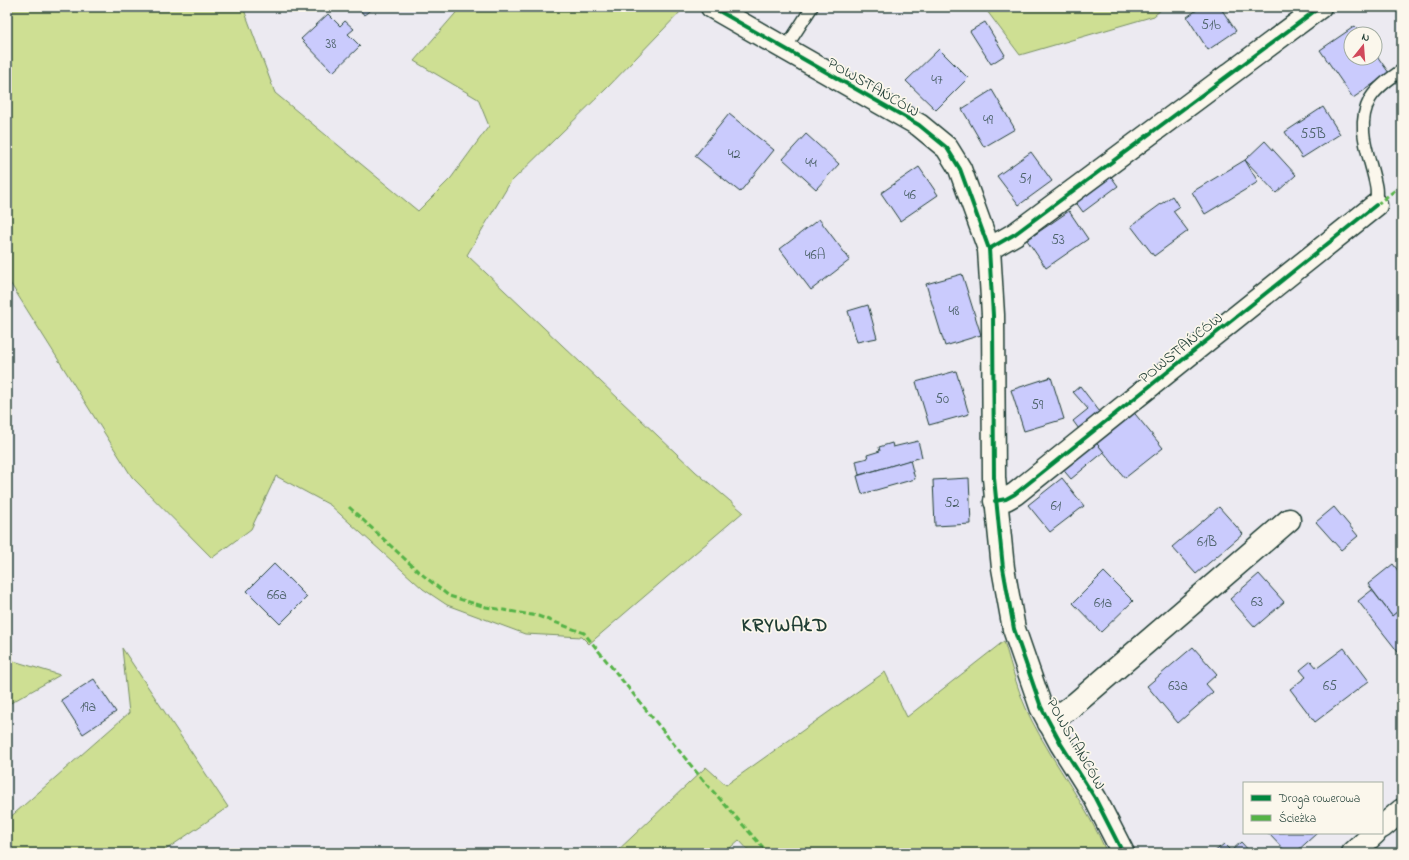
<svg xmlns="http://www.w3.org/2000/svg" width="1409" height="860" font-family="'Indie Flower',sans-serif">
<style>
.green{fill:#cedf93;stroke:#768e64}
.building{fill:#cacbfd;stroke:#1f3d34}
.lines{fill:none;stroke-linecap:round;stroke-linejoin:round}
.lane-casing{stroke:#1f3d34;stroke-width:14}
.street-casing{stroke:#1f3d34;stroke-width:25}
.secondary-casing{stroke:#1f3d34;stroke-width:25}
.lane{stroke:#fbf7ec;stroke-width:11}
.street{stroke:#fbf7ec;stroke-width:22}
.secondary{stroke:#fbf7ec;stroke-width:22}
.quiet{stroke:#55b346;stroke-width:3;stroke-dasharray:6 3;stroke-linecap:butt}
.cycleway-casing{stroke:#fbf7ec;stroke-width:6}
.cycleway{stroke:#00873e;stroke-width:4}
.labels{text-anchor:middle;stroke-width:3.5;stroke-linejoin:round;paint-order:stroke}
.number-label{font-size:14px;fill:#4a6066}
.street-label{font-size:16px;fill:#1f3d34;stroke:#fbf7ec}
.district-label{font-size:20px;font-weight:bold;letter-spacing:1px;fill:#1f3d34;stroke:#fbf7ec}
</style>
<rect width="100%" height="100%" fill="#eceaf1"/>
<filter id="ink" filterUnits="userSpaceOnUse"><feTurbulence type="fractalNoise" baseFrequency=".025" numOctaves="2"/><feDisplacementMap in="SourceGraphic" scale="8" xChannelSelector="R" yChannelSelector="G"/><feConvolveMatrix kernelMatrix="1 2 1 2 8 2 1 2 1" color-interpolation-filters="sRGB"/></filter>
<g filter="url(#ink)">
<!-- green -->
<g class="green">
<path d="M7 7H243L275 93 418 211 451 178 489 126 478 99 414 61 461 7H685L607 88 510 183 467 255 696 472 743 512 589 644 582 637 525 634 447 605 423 589 330 505 276 476 251 529 212 558 132 477 7 278Z"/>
<path d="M984 7H1164L1154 16 1020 55Z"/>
<path d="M1004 641C1012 668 1019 696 1032 721 1055 766 1087 806 1107 853H751L739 840 724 853H615L706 767 726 785 885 672 907 717Z"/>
<path d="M122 648 228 807 161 853H7V820L129 713Z"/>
<path d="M7 659 60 675 7 705Z"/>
</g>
<!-- building -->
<g class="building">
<path d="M358 7H375L364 15Z"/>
<path d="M1201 7H1220L1236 31 1208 50 1187 17Z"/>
<path d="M328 14 340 26 345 21 354 29 348 34 360 46 333 72 301 39Z"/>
<path d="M985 22 1005 55 991 64 970 31Z"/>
<path d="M1355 26 1361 34H1351V58H1375V53L1389 73 1353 98 1320 50Z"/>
<path d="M939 49 968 78 936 110 906 81Z"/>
<path d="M992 90 1015 129 984 147 962 109Z"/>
<path d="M1323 107 1340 134 1302 158 1285 132Z"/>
<path d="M729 114 774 150 740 192 695 156Z"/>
<path d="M806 134 839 164 816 189 783 159Z"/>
<path d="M1265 141 1296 175 1276 193 1245 160Z"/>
<path d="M1031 152 1052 181 1019 205 997 176Z"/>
<path d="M1245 160 1258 182 1205 214 1192 192Z"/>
<path d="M919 167 938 195 900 221 881 193Z"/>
<path d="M1107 171 1118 186 1083 212 1072 197Z"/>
<path d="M1172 196 1179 207 1173 211 1188 231 1154 256 1131 226Z"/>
<path d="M1069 211 1088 239 1046 268 1027 240Z"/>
<path d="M819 219 850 260 811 290 780 249Z"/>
<path d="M962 274 981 335 945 346 926 284Z"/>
<path d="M868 305 877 338 857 342 848 311Z"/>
<path d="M956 371 969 414 929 425 916 382Z"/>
<path d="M1051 377 1064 419 1024 431 1011 390Z"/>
<path d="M1080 386 1103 416 1082 433 1073 421 1088 409 1073 392Z"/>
<path d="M1131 409 1163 448 1125 478 1093 439Z"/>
<path d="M1093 439 1104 452 1071 479 1060 466Z"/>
<path d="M918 441 922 457 859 475 856 461 868 458 867 455 880 451 879 447 892 443 893 447Z"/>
<path d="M910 460 915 479 862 494 857 476Z"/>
<path d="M969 478 971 524 935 526 933 480Z"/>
<path d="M1062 478 1084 506 1050 532 1028 505Z"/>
<path d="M1219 507 1243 534 1196 574 1172 547Z"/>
<path d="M1334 507 1358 536 1341 550 1316 522Z"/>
<path d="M274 564 307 597 280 624 247 591Z"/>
<path d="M1393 564 1402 576V608L1392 616 1368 584Z"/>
<path d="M1104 572 1133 601 1101 632 1073 603Z"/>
<path d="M1259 574 1284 602 1255 627 1230 599Z"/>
<path d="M1372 590 1392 616 1398 611 1402 616V657L1358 601Z"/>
<path d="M1193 647 1217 674 1206 684 1213 692 1178 723 1147 686Z"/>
<path d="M1344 648 1369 681 1315 722 1290 689 1306 677 1300 670 1311 661 1317 668Z"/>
<path d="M94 679 116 712 83 734 61 700Z"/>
<path d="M1268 833H1317L1295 853H1287Z"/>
<path d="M1241 842 1251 853H1213L1224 844 1231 851Z"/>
</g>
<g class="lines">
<defs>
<g id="lane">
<path d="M785 49 812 7"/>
<path d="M1376 205C1376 199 1377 193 1376 187 1371 158 1354 128 1370 99 1377 87 1391 78 1402 70"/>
</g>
<g id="street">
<path d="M712 7 919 125 947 148 960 169 989 249 993 315 994 478 1003 568 1014 629 1041 707 1061 744 1095 798 1123 853"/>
<path d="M989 249 1015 234 1320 7"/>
<path d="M995 501 1006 499 1015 494 1376 205"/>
<path d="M1049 723 1075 704 1289 520"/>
</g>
<g id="secondary">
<path d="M1382 827 1402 810"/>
<path d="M1353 853 1375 833"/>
</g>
</defs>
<!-- lane casing -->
<use href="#lane" class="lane-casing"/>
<!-- street casing -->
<use href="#street" class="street-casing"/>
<!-- secondary casing -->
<use href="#secondary" class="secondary-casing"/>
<!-- lane -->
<use href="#lane" class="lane"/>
<!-- street -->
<use href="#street" class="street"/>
<!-- secondary -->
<use href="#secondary" class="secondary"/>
<!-- quiet -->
<g class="quiet">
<path d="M1376 205 1402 185"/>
<path d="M349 507 419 572 449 596 486 607 538 616 584 633 702 779 768 853"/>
</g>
<defs>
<g id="cycleway">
<path d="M712 7 919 125 947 148 960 169 989 249 993 315 994 478 1003 568 1014 629 1041 707 1061 744 1095 798 1123 853"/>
<path d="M989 249 1015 234 1320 7"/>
<path d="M995 501 1006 499 1015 494 1376 205"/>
</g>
</defs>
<!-- cycleway casing -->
<use href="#cycleway" class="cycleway-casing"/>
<!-- cycleway -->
<use href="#cycleway" class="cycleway"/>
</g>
</g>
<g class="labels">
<!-- number labels -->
<g class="number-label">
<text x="1211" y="29">51b</text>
<text x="331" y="48">38</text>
<text x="937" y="84">47</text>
<text x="988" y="124">49</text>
<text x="1313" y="138">55B</text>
<text x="734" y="158">42</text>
<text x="811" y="167">44</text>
<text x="1025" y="183">51</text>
<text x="910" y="199">46</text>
<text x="1058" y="244">53</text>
<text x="815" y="259">46A</text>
<text x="954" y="315">48</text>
<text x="942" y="403">50</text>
<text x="1037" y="409">59</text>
<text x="952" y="507">52</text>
<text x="1056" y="510">61</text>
<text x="1207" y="546">61B</text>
<text x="277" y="599">66a</text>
<text x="1257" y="606">63</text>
<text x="1103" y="607">61a</text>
<text x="1178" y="690">63a</text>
<text x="1330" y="690">65</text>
<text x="88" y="711">19a</text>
</g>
<!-- street labels -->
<g class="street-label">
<text transform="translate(874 86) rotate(30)" y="6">POWSTAŃCÓW</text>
<text transform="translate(1180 347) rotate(-39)" y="6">POWSTAŃCÓW</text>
<text transform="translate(1077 743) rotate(60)" y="6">POWSTAŃCÓW</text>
</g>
<!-- district labels -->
<g class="district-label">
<text x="785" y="631">KRYWAŁD</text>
</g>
</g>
<!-- margin -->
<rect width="1409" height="860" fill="none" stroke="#fbf7ec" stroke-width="24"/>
<rect x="12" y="12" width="1385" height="836" fill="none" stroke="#1f3d34" stroke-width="1.5" filter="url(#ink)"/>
<!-- legend -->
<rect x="1243" y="782" width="140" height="52" fill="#fbf7ec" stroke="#a3ada2"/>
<rect x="1251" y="795" width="20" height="6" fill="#00873e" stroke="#a3ada2"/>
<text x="1279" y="802" font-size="12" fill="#1f3d34">Droga rowerowa</text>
<rect x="1251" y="815" width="20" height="6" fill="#55b346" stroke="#a3ada2"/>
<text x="1279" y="822" font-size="12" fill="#1f3d34">Ścieżka</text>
<!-- north arrow -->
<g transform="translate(1363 46) rotate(17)"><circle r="19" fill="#fbf7ec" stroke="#a3ada2"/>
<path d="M0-3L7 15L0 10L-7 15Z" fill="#d1495b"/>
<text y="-6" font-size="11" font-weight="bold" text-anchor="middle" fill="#1f3d34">N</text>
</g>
</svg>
